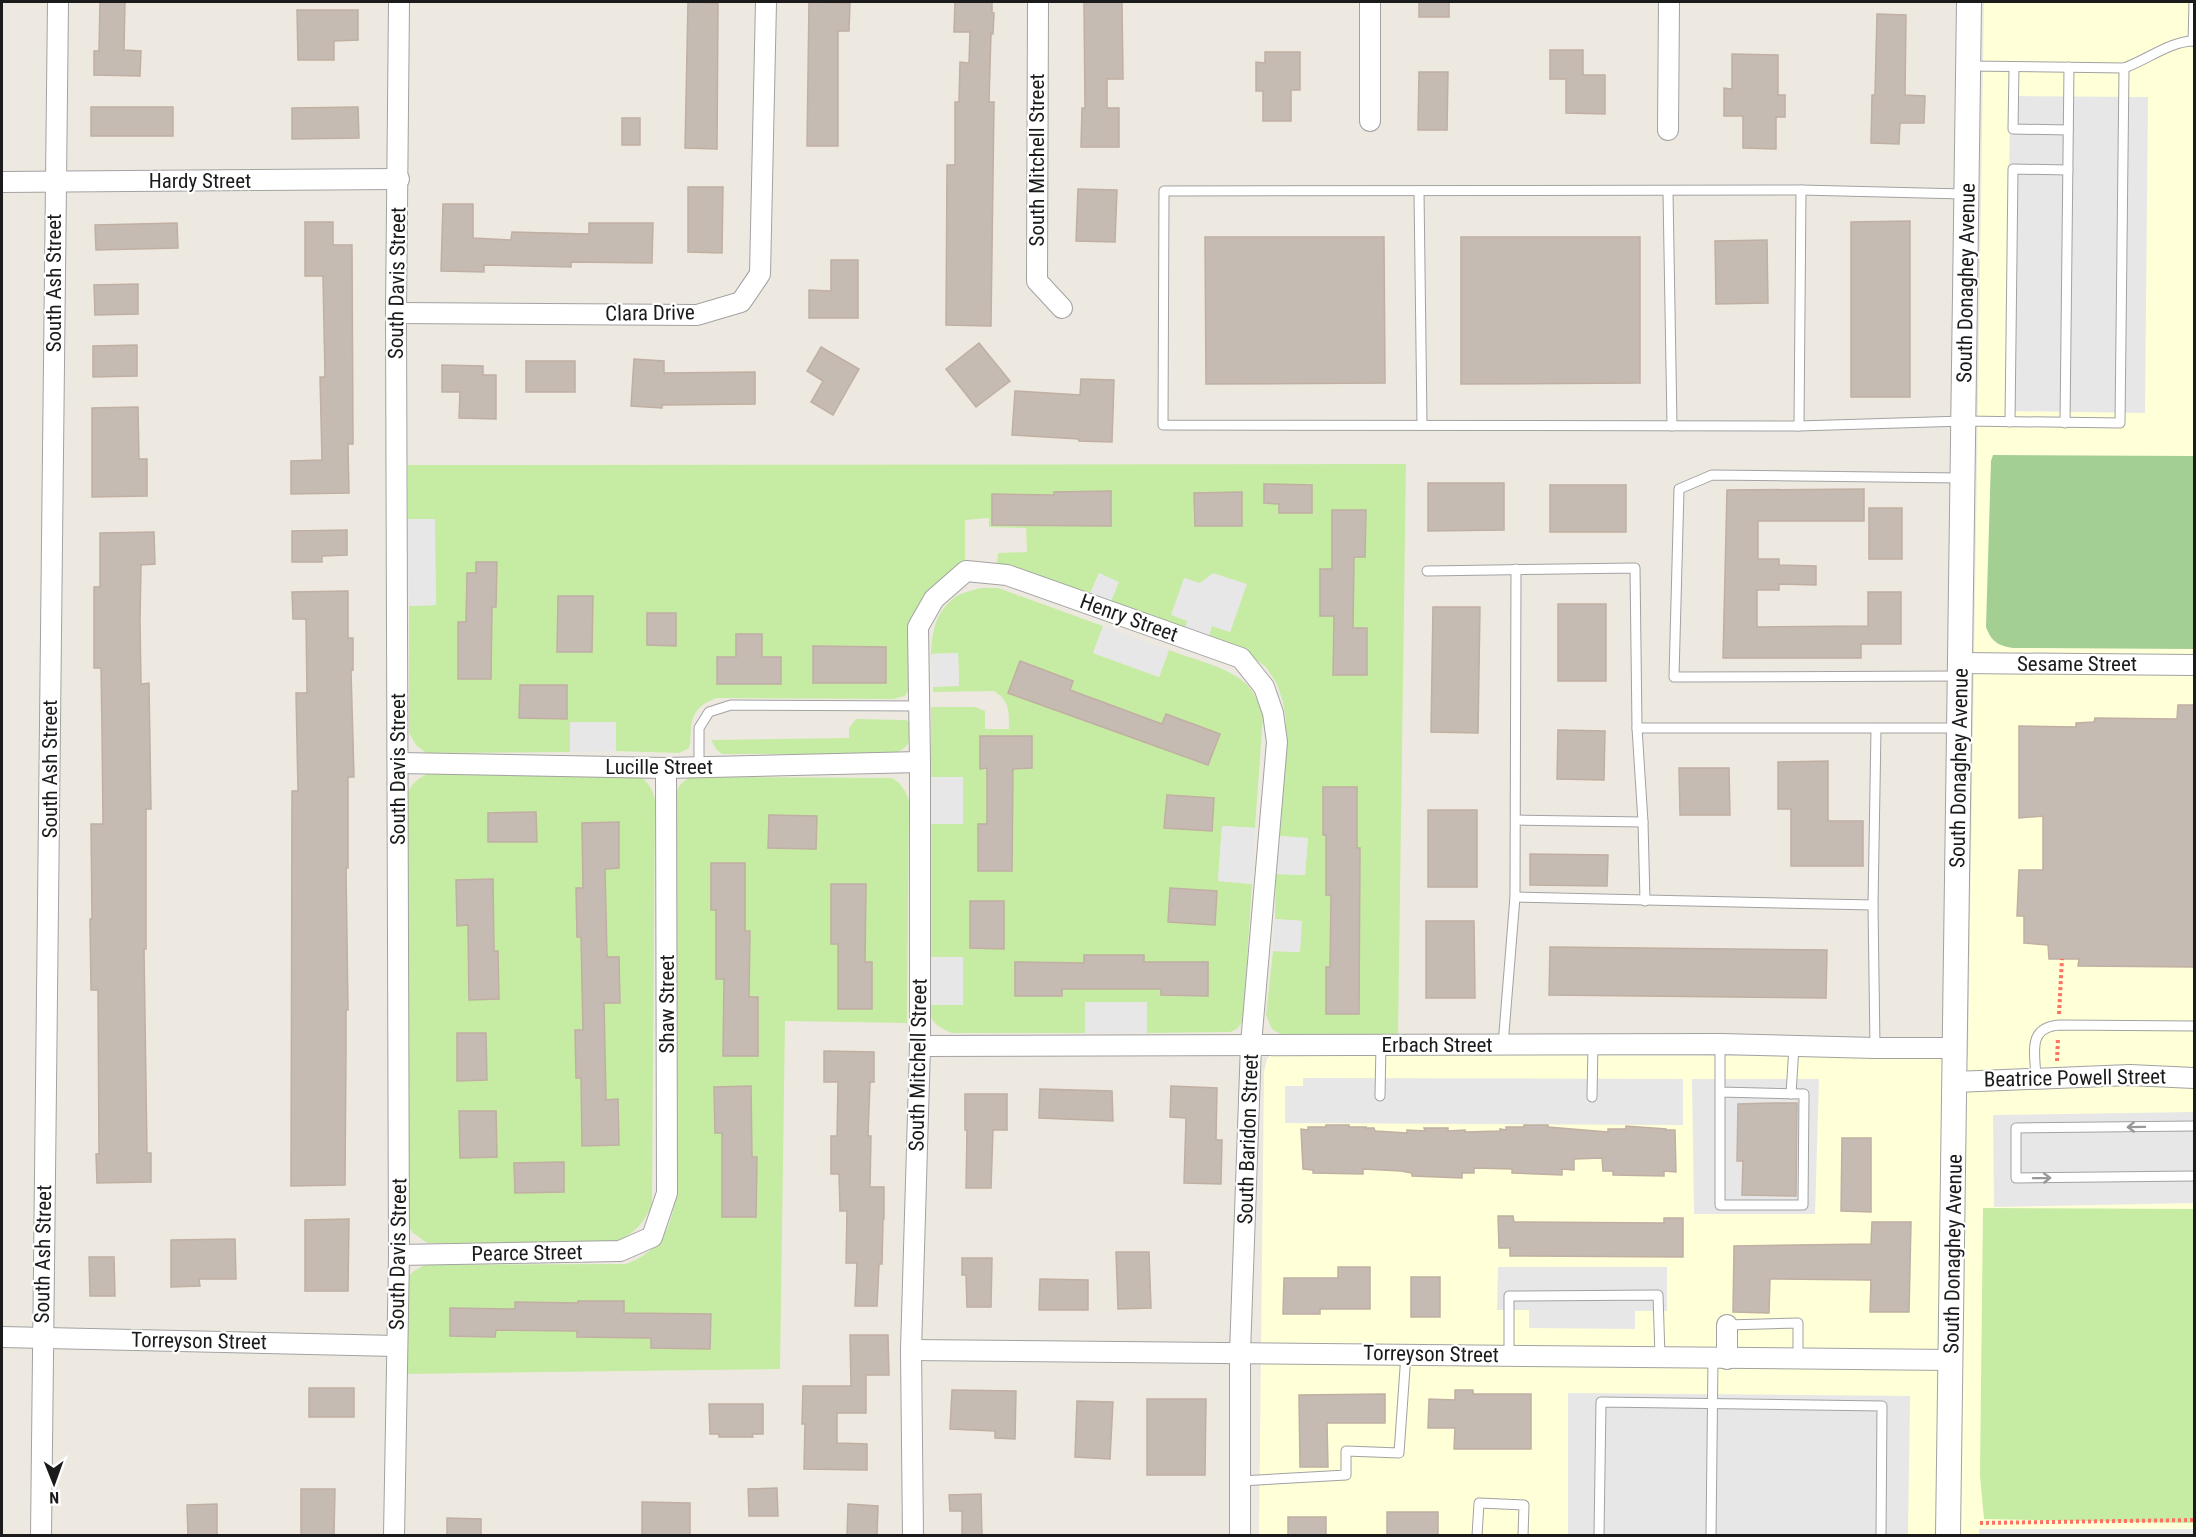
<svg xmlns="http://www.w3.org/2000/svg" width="2196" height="1537" font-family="'Roboto Condensed',sans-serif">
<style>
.education{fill:#ffffd8}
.grass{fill:#c6eba3}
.forest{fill:#a4cf93}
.parking{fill:#e7e7e7}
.building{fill:#c5bbb3;stroke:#c0afa2;stroke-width:1.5}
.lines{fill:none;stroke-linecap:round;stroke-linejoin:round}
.service-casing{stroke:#a2a2a2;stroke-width:11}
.minor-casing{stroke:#a2a2a2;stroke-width:22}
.tertiary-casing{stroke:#a2a2a2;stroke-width:26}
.path{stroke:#ff7160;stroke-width:4;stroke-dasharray:3 3;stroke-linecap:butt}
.service{stroke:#fff;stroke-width:9}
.minor{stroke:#fff;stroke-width:20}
.tertiary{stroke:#fff;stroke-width:24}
.oneway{stroke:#989898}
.labels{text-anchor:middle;stroke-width:4.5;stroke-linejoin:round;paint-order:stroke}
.street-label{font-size:21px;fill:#1b1b1b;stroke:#fff}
</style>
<rect width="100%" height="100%" fill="#eee9e0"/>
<!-- education -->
<path class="education" d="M1984 2H2194V1535L1259 1536 1264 1072 1267 1059 1270 1056 1278 1054 1968 1057Z"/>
<!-- grass -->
<g class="grass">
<path d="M1406 464 1398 1036 1282 1035 1272 1029 1266 1015 1273 951 1300 952 1301 921 1275 919 1276 874 1305 875 1308 838 1278 836 1286 721 1283 702 1277 684 1266 667 1248 654 1208 638 1212 626 1230 632 1246 585 1188 621 1185 629 1110 604 1099 573 1089 596 997 564 998 553 1027 552 1026 528 989 527V518L965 520V565C902 604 910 621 909 689L905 696 893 699 717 698C702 703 692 711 691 729 690 736 691 742 689 748L679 753 616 751V722H570V752L426 753 416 745 409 733V606L436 605 434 519H408V465Z"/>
<path d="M981 588H998L1103 626 1093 653 1159 677 1169 650C1192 659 1233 668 1249 687 1256 695 1259 706 1263 716L1255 828 1222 826 1218 881 1252 884 1243 1021 1237 1029 1230 1032 1147 1033V1002L1085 1003V1033H952C939 1028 928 1021 928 1005H963V958L930 957V824H963V777H931V707H975L985 711V729H1009C1009 712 1010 701 994 691L933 692V687L959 685 958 653 931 654C932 632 935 613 954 598 960 593 973 590 981 588Z"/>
<path d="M856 719 906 720 912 724C912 741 909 747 894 754H722L716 749 711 740 849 738V728Z"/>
<path d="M427 774 636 775C648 780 652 788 655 800L652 1205C643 1224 634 1234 614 1243H427L412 1232 405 1219 407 795C411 784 417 779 427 774Z"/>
<path d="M691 777 892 778C902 784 905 790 909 801L907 1023 785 1021 780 1369 404 1374 406 1281C410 1272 416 1270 425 1265L626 1264C657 1252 669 1234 675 1202L676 798C677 786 681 782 691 777Z"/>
<path d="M1983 1208 2194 1209V1523L1984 1519 1980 1476Z"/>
</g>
<!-- forest -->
<path class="forest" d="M1993 455 2194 456V649L2013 648C1998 646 1991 641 1986 627L1991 461Z"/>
<!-- parking -->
<g class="parking">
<path d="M2010 96 2148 97 2145 413 2007 411Z"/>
<path d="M408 519H435L436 605 409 606Z"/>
<path d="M1099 573 1119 582 1110 604 1089 596Z"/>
<path d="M1213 573 1247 584 1230 632 1212 626 1208 638 1185 629 1187 621 1171 615 1184 578 1200 583Z"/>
<path d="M1103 626 1169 650 1159 677 1093 653Z"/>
<path d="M958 653 959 686 933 687 931 654Z"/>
<path d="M570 722H616V751L570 752Z"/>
<path d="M931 777H963V824H930Z"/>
<path d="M1222 826 1255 828 1252 884 1218 881Z"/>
<path d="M1278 836 1308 838 1305 875 1276 874Z"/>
<path d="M1275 919 1302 921 1300 952 1273 951Z"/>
<path d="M930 957H963V1005H928Z"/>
<rect x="1085" y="1002" width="62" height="31"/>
<path d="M1303 1078 1683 1079V1125L1285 1123V1086H1303Z"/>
<path d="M1692 1079H1819L1815 1214H1694Z"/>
<path d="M2194 1112V1203L1994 1207 1993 1115Z"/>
<path d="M1498 1267H1667V1311H1635V1329L1529 1328V1310H1497Z"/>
<path d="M1568 1393 1910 1396 1908 1535 1568 1536Z"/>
<path d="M1979 1529H2194V1535L1979 1536Z"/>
</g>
<!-- building -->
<g class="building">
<path d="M100 2H125L124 50 141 51 140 76 94 75V51H99Z"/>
<path d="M688 2 718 3 717 149 685 148Z"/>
<path d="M809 2 850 3 849 31H838V146H807Z"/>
<path d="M955 2H992V13H994L993 34 991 33 989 102H994L991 326 946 325 947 165H955V102H959L960 62 969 63 970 32H954Z"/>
<path d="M1084 2H1122L1123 79H1107V108H1119V147H1081L1082 108H1085Z"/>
<rect x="1419" y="2" width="30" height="15"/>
<path d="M297 10H358V40L334 41V60H298Z"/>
<path d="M1877 14 1906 15 1905 95 1925 96 1924 123H1900L1899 144 1871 143 1872 95H1875Z"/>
<path d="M1550 50H1583V75H1605V114L1566 113V79H1550Z"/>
<path d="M1265 52H1300V90H1291V121H1263V91H1256V62L1265 63Z"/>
<path d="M1732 54 1778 55V95H1785V117H1776V149L1743 148V116H1724V88L1732 89Z"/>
<path d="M1419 72H1448L1447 130H1418Z"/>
<rect x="91" y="107" width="82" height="29"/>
<path d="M358 107 359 138 292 139V108Z"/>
<rect x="622" y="118" width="18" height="27"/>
<path d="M688 187H723L722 253 688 252Z"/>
<path d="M1078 189 1117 190 1115 242 1076 241Z"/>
<path d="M443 204H473V238L511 240 512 232 589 234V223H653L652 263 571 262V267L484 265V272L441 271Z"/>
<path d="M1910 221V397H1851V222Z"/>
<path d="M305 222H333V245H352L353 444H348L349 493 291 494V461L322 460 320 377H325L323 276H305Z"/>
<path d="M177 223 178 248 96 250 95 225Z"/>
<path d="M1205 237H1384L1385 383 1206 384Z"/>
<path d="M1461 237H1640V383L1461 384Z"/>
<path d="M1767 240 1768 303 1716 304 1715 241Z"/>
<path d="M831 260H858V318H809V290L831 291Z"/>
<path d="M138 284V314L95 315 94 285Z"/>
<path d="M979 343 1010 381 976 407 946 369Z"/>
<path d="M137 345V376L93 377V346Z"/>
<path d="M821 347 859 369 833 415 811 402 823 381 807 371Z"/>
<path d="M634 359 664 361V373L755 372V404L662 405V408L631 406Z"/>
<rect x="526" y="361" width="49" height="31"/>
<path d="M442 365 483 366V375H496V419L459 418 460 392H442Z"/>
<path d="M1081 379 1114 380 1112 442 1079 441V439L1012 435 1015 391 1080 395Z"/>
<path d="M138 407 139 459H147V496L92 497V408Z"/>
<path d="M1428 483H1504V530L1428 531Z"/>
<path d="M1264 484 1312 485V513H1279V504L1264 503Z"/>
<rect x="1550" y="485" width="76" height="47"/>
<path d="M1864 489V521H1758V559H1779V565L1816 566V585L1779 584V590H1757V627L1868 626V592H1901V644H1861V658H1723L1727 490Z"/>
<path d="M1111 491V526L992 525V494L1054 495V492Z"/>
<path d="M1242 492V526H1195L1194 493Z"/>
<rect x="1869" y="508" width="33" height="51"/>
<path d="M1332 510H1366L1365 557H1354L1353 628H1367V675H1333L1334 616H1320V569H1332Z"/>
<path d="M347 530V555L322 556V562H292V531Z"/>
<path d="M154 532 155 564 141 565 140 621 141 684 149 683 151 809H146V949H144L147 1153H151V1182L97 1183 96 1154H99L98 990H91L90 919H92L91 824H103L102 730 101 668H94V587H100V533Z"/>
<path d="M476 562H497L496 607H492L491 679H458V622H466L467 573H476Z"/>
<path d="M348 591V638H353V670L351 671 354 777H348V868H346L348 1010H346V1048L345 1185 291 1186 292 791H298L296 693H307L306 619H293L292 592Z"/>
<path d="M558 596H593L592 652H557Z"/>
<rect x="1558" y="604" width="48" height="77"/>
<path d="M1433 607H1480L1478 733 1431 732Z"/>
<path d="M647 613H676V646L647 645Z"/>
<path d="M736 634H762V657H781V684H717V657H736Z"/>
<path d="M813 646 886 647V683H813Z"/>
<path d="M1020 661 1073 681 1070 690 1162 724 1166 714 1220 734 1208 765 1008 693Z"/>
<path d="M520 685H567V719L519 718Z"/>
<path d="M2178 705H2194V967L2078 966 2079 959H2049L2048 945 2024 943V916H2017L2019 870H2043V816L2019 818V726L2076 727V723L2094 722 2095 718 2177 719Z"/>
<path d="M1558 730 1605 731 1604 780 1557 779Z"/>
<path d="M980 736H1032V768L1013 769 1012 871H978V824H987V768L980 769Z"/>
<path d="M1828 761V821H1863V866H1791V809H1778V762Z"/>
<path d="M1679 768H1729L1730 815H1680Z"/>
<path d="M1323 787H1357V848H1360L1359 1014H1326V967H1330L1331 895H1326V835H1323Z"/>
<path d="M1167 795 1214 798 1212 831 1164 828Z"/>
<rect x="1428" y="810" width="49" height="77"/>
<path d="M536 812 537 842H488V813Z"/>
<path d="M769 815 817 816 816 849 768 848Z"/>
<path d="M619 822V868L605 869 607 957H619L620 1003H604L606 1100 618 1099 619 1145 582 1146 581 1078H576L575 1030H583L581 937H577L576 888H583L582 823Z"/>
<path d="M1530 854 1608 855 1607 886 1530 885Z"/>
<path d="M711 863H745V931H750L749 997H758V1056H723L724 979H716V910H711Z"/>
<path d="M493 879 494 951H498L499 999 469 1000 468 925 457 926 456 880Z"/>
<path d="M831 884H866L865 962H872V1009H838V944H831Z"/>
<path d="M1170 888 1217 891 1215 925 1168 922Z"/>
<path d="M970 901H1004V949L970 948Z"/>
<path d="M1426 921H1474L1475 998H1426Z"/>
<path d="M1550 947 1827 950 1826 998 1549 995Z"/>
<path d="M1084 955H1144V962H1208V996L1161 995V989H1062V996H1015V962L1084 963Z"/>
<path d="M457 1033H486L487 1080 457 1081Z"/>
<path d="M824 1051 874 1052V1082H870L868 1136H871L870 1187H884V1219L883 1220 882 1264H879L877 1306H855L857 1263H846L847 1211H840L839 1174H831V1136H837L838 1082H824Z"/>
<path d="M751 1086 752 1157H757L756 1217H722V1133H715L714 1087Z"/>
<path d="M1171 1086 1217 1088 1216 1140H1222L1221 1184 1184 1183 1186 1118 1170 1117Z"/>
<path d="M1040 1089 1112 1091 1113 1121 1039 1118Z"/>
<path d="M965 1094H1007V1130H993L991 1188H966L967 1130H965Z"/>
<path d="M1772 1103H1797L1796 1196 1742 1195 1743 1161H1737L1738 1104Z"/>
<path d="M459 1111H496L497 1157 460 1158Z"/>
<path d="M1326 1125H1349V1127H1366V1128H1374L1375 1131 1407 1133V1130L1425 1131 1424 1128H1448V1131L1465 1130V1132L1500 1131V1129L1506 1130V1127H1524V1125H1548V1127L1608 1132V1129H1626V1126L1666 1129V1130H1675L1676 1172 1664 1171V1176L1613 1175V1171H1603L1602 1158 1574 1159V1170L1562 1169V1175L1512 1173V1169L1474 1168V1173H1462V1178L1412 1176V1173L1401 1171 1363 1169V1174L1313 1173V1170L1303 1169 1301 1129 1308 1130V1127H1326Z"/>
<path d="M1842 1138H1871V1212L1841 1211Z"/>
<path d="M564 1162V1192L515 1193 514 1163Z"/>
<path d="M1498 1216H1513L1514 1222 1664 1223V1218H1683V1257L1510 1256V1248H1499Z"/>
<path d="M349 1219 348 1291H305V1220Z"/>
<path d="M1872 1222H1911L1909 1312H1870L1871 1280 1770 1279 1769 1313 1733 1312 1734 1246 1871 1244Z"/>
<path d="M235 1239 236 1279H199L200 1286 171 1287V1240Z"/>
<path d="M1116 1252H1149L1151 1308 1118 1309Z"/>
<path d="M89 1257H114L115 1296H90Z"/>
<path d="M962 1258H992L991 1307H967L966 1275H962Z"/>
<path d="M1338 1267H1370V1309H1320V1314H1283L1284 1278H1338Z"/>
<rect x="1411" y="1277" width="29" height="40"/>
<path d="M1040 1279 1088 1280V1310H1039Z"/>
<path d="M578 1301H624V1313L711 1314 710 1349 651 1348V1338L577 1337V1331L496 1330 495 1337 450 1336V1308L515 1309V1302L578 1303Z"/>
<path d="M850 1335H888L889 1375H866V1413H837V1443L867 1444V1470L804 1469 805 1424H802L803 1386H851Z"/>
<rect x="309" y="1388" width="45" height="29"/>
<path d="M952 1390 1016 1391 1015 1439 995 1438V1431L950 1429Z"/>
<path d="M1455 1390H1473V1394H1531V1449H1454L1455 1428H1428L1429 1399 1455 1400Z"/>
<path d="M1385 1394V1423H1327L1328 1467H1300L1299 1395Z"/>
<path d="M1147 1399H1206L1205 1475H1147Z"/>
<path d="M1077 1401 1113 1402 1110 1459 1075 1457Z"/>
<path d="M709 1404H763V1434H752L753 1437H719V1434H710Z"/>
<path d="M777 1488 778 1516H749L748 1489Z"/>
<path d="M301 1489H335L334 1536H301Z"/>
<path d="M981 1494 982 1536H962V1511H950L949 1495Z"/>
<path d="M642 1502 690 1503V1536H642Z"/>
<path d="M217 1504V1536H188L187 1505Z"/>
<path d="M848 1504 878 1506 877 1536H847Z"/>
<rect x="1387" y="1512" width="51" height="24"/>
<rect x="1288" y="1517" width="38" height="19"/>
<path d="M447 1518 481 1519V1536H447Z"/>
</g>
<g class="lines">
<defs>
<g id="service">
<path d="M2193 41 2194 2"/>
<path d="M1969 66 2124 68C2147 60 2170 41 2194 41"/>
<path d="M2014 67 2013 129 2068 130"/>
<path d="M1419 191 1422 424"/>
<path d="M1668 192 1672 426"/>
<path d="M1964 194 1801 190 1164 191 1163 425 1799 426 1964 421 2120 423 2124 68"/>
<path d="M2010 422 2013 169 2068 170"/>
<path d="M2065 423 2069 67"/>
<path d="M1799 426 1801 190"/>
<path d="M1427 571 1635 568 1637 728 1643 822 1645 901"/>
<path d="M1959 676 1674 677 1679 489 1712 475 1960 478"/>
<path d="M1637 728H1958"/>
<path d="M699 767V728L709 712 731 705 919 706"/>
<path d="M1516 820 1643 822"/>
<path d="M1515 897 1873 905"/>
<path d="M1720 1044V1205H1803L1804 1094 1720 1092"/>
<path d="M1503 1045 1515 897 1516 569"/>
<path d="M1875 1048 1873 905 1876 729"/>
<path d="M2036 1077C2035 1053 2027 1027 2060 1025L2194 1026"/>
<path d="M1791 1094 1794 1047"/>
<path d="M1380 1096 1381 1045"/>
<path d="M1592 1097 1593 1045"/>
<path d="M2194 1126 2016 1128V1178L2194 1176"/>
<path d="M1727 1325 1798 1323V1359"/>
<path d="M1509 1355V1296L1658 1295 1660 1356"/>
<path d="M1240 1481 1346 1475V1451L1399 1453 1406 1354"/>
<path d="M1477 1536 1479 1503 1524 1505 1523 1536"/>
<path d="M1599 1536 1601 1402 1882 1406 1881 1536"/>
<path d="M1711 1536 1713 1359"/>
</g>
<g id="minor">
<path d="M1038 2 1037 281 1062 308"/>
<path d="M1370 2V121"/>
<path d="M1668 130 1669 2"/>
<path d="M2 182 399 179"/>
<path d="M396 313 697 315 741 302 760 274 766 2"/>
<path d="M1960 663 2194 665"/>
<path d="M399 763 666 768 920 762"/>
<path d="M920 1046 1720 1044 1875 1048H1955"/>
<path d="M1955 1082 2130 1075 2194 1078"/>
<path d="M399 1255 620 1251 652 1237 667 1193 666 768"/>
<path d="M1727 1325V1359"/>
<path d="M2 1337 396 1346"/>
<path d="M911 1350 1951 1360"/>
<path d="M41 1536 58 2"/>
<path d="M394 1536 399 1255 396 313 399 2"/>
<path d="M913 1536 911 1350 920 1046V762L918 627 934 599 966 571 1007 575 1241 658 1264 687 1273 713 1277 742 1251 1044 1240 1353V1536"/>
</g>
<path id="tertiary" d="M1948 1536 1969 2"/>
</defs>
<!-- service casing -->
<use href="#service" class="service-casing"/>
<!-- minor casing -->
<use href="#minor" class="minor-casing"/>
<!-- tertiary casing -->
<use href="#tertiary" class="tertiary-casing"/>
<!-- path -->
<g class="path">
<path d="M2059 1014 2062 959"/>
<path d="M2057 1061 2058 1038"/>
<path d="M1980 1523 2194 1520"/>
</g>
<!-- service -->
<use href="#service" class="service"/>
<!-- minor -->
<use href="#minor" class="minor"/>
<!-- tertiary -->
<use href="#tertiary" class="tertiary"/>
</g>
<!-- one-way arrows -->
<defs><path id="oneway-shaft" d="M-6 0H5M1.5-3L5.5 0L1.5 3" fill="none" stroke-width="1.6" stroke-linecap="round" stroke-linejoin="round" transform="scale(1.5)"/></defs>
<g class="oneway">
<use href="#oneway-shaft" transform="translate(2136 1127) rotate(179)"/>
<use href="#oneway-shaft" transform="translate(2042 1178) rotate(-1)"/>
</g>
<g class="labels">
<!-- street labels -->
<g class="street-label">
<text transform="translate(1037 160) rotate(-90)" y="7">South Mitchell Street</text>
<text x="200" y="188">Hardy Street</text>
<text transform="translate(54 283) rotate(-90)" y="7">South Ash Street</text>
<text transform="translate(397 283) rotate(-89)" y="7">South Davis Street</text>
<text transform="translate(1966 283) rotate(-89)" y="7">South Donaghey Avenue</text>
<text transform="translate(650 313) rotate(-1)" y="7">Clara Drive</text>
<text transform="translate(1129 618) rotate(20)" y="7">Henry Street</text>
<text x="2077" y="671">Sesame Street</text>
<text x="659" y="774">Lucille Street</text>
<text transform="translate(1959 768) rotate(-89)" y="7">South Donaghey Avenue</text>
<text transform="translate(50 769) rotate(-90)" y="7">South Ash Street</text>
<text transform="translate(398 769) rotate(-90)" y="7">South Davis Street</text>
<text transform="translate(667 1004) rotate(-90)" y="7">Shaw Street</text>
<text x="1437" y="1052">Erbach Street</text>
<text transform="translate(918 1065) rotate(-89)" y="7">South Mitchell Street</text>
<text transform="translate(2075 1078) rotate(-1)" y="7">Beatrice Powell Street</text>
<text transform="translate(1248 1139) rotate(-88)" y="7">South Baridon Street</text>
<text transform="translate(527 1253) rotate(-1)" y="7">Pearce Street</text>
<text transform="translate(43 1254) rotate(-89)" y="7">South Ash Street</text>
<text transform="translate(398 1254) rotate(-89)" y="7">South Davis Street</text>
<text transform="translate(1953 1254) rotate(-89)" y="7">South Donaghey Avenue</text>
<text transform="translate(199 1341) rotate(1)" y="7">Torreyson Street</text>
<text transform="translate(1431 1354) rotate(1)" y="7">Torreyson Street</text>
</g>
</g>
<!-- border -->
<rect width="2196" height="1537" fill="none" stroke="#1b1b1b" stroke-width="6"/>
<!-- north arrow -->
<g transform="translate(54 1483) rotate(179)" stroke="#ffffff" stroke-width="4.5" paint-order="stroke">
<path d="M0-4.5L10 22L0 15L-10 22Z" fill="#1b1b1b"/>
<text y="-9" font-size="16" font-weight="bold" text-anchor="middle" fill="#1b1b1b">N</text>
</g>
</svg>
